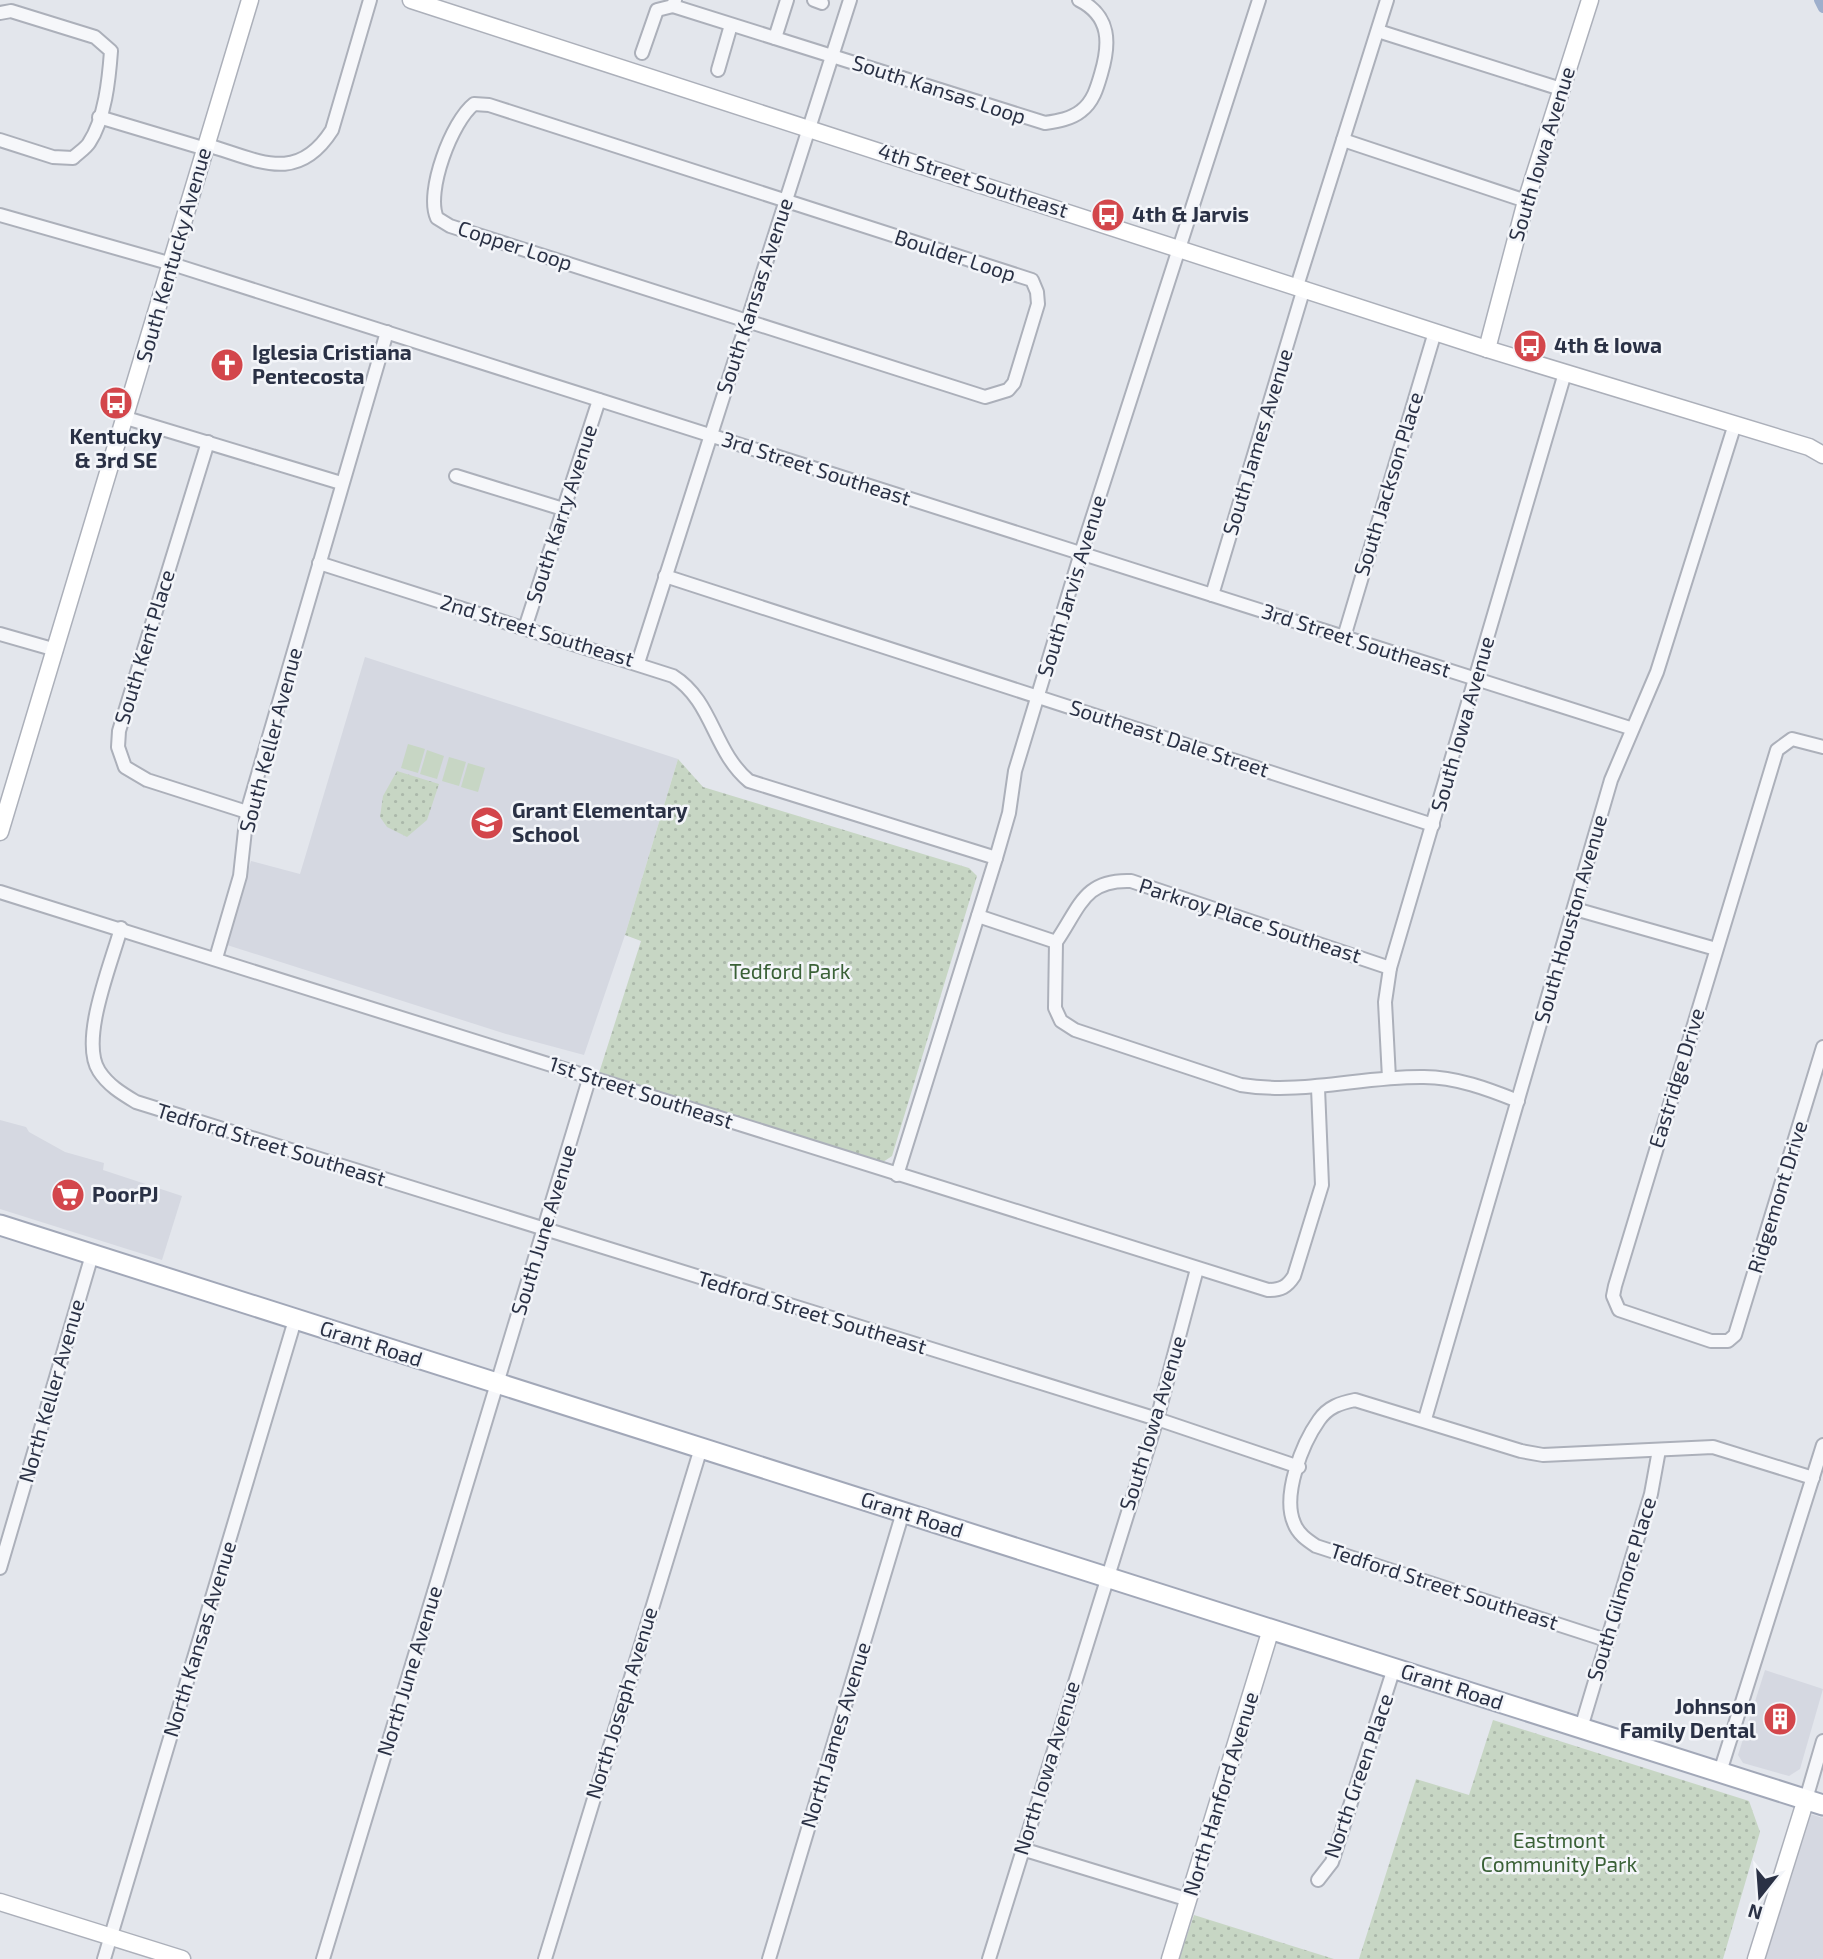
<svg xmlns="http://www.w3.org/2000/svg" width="1823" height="1959" font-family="'Exo 2',sans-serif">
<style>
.built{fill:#d5d8e1}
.grass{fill:#c7d6c4}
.park{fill:url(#park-dots)}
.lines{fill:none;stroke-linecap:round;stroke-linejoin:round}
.canal{stroke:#9eafcc;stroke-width:10}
.street-casing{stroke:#acb0ba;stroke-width:16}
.secondary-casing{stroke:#acb0ba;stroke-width:19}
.primary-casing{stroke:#a2a8b8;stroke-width:23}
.street{stroke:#f6f7fa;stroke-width:12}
.secondary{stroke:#fff;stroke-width:16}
.primary{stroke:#fff;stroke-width:19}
.labels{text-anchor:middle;stroke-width:5;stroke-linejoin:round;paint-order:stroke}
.street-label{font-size:21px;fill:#2a3145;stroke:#f3f5f9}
.poi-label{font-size:21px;font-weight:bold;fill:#2a3145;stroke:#f3f5f9;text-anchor:start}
.park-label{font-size:21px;fill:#3a6137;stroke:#f3f5f9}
</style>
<defs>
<pattern id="park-dots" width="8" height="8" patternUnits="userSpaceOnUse" patternTransform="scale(1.75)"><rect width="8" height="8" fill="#c7d6c4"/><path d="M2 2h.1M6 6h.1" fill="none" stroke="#abb8aa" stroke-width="1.8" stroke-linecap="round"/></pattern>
</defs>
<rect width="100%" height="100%" fill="#e3e6ec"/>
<!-- built -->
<g class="built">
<path d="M365 657 678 759 625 935 584 1055 506 1034 227 945 251 861 300 874Z"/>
<path d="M0 1120 26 1127 29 1132 65 1152 104 1163 103 1170 182 1196 162 1260 0 1209Z"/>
<path d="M1765 1670 1823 1689 1800 1769 1789 1776 1743 1763 1738 1755Z"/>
<path d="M1810 1814 1823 1818V1959H1765L1805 1821Z"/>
</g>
<!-- grass -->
<g class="grass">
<path d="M408 744 425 749 418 773 401 768Z"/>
<path d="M427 750 444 756 437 779 420 774Z"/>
<path d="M449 757 466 762 459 786 442 781Z"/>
<path d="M468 763 485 768 478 792 461 787Z"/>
</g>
<!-- park -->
<g class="park">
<path d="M678 759 703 787 969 868 977 876 892 1156 883 1162 599 1073 641 941 625 935Z"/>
<path d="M397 771 439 784 427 820 407 837 387 827 380 817 383 796Z"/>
<path d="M1493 1720 1749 1801 1760 1832 1723 1959H1359L1416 1779 1469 1795Z"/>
<path d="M1194 1915 1334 1959H1179Z"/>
</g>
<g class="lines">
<!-- canal -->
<path class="canal" d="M1819 0 1823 8"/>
<defs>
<g id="street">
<path d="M675 0 673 6 1045 123C1058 121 1071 119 1081 111 1093 102 1097 88 1101 74 1110 44 1111 16 1079 0"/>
<path d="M814 0 822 3"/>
<path d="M0 13 11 11 95 37 111 51C109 79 105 119 89 143 86 148 78 153 73 158L53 157 0 140"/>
<path d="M1378 31 1561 89"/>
<path d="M775 38 787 0"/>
<path d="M642 53 657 10 673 6"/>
<path d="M718 70 731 25"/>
<path d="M474 104 489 105 1032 280 1037 292 1038 304 1014 383 1008 390 985 397 450 226 437 218C425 192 452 121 474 104Z"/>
<path d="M99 117 206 149"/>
<path d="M1343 140 1526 201"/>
<path d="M207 145C258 160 297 185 332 130L370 0"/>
<path d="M0 215 172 264 1630 728"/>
<path d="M1297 286 1387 0"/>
<path d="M126 418 341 483"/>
<path d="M208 442 119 731 118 747 125 767 147 780 247 812"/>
<path d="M456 476 563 509"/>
<path d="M319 563 673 676C713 701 713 751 749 781L996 858"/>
<path d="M665 576 1433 825"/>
<path d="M1212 595 1304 288"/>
<path d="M525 628 599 400"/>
<path d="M0 634 56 650"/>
<path d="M1344 637 1435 332"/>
<path d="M638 663 850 0"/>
<path d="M1823 747 1792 739 1777 750 1615 1286 1613 1296 1619 1310 1711 1341H1728L1735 1335 1823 1047"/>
<path d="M0 892 1268 1290C1281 1290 1287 1287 1294 1276L1322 1185 1318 1088"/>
<path d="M1575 909 1716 949"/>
<path d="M978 916 1056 942"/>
<path d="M121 928C112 962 79 1040 99 1071 108 1085 121 1093 136 1102L1157 1419 1299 1467"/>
<path d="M1056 942 1055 1008 1061 1021 1075 1030 1241 1085C1303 1095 1362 1076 1424 1077 1456 1077 1488 1089 1518 1101"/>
<path d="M1056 942C1080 907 1084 879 1131 881L1390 968"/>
<path d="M216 958 240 876 247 812 387 332"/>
<path d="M1389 1078 1385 1002 1390 968 1565 373"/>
<path d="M897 1175 996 858 1009 813 1015 771 1081 553 1259 0"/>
<path d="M1425 1419 1611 780 1657 672 1735 424"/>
<path d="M0 1568 92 1255"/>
<path d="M1606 1640 1316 1546C1307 1540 1298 1534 1294 1523 1282 1495 1302 1444 1319 1420 1328 1407 1340 1403 1355 1400L1521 1451 1543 1455 1713 1447 1813 1478"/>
<path d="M1581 1728 1651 1494 1659 1450"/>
<path d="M1720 1772 1823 1445"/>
<path d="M1806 1799 1823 1741"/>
<path d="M1022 1849 1189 1900"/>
<path d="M1318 1880 1332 1862 1394 1668"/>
<path d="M104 1959 295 1320"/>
<path d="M323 1959 590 1076"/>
<path d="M545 1959 701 1448"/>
<path d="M769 1959 903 1512"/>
<path d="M989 1959 1157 1419 1197 1269"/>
</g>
<g id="secondary">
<path d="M411 0 1487 349 1809 447 1823 455"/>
<path d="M1487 349 1526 201 1590 0"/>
<path d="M0 832 250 0"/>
<path d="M0 1902 182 1959"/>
<path d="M1170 1959 1271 1629"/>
<path d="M1756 1959 1806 1799"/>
</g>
<path id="primary" d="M0 1225 1823 1805"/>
</defs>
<!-- street casing -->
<use href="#street" class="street-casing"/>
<!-- secondary casing -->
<use href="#secondary" class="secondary-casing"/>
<!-- primary casing -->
<use href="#primary" class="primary-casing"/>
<!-- street -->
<use href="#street" class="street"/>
<!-- secondary -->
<use href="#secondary" class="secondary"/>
<!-- primary -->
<use href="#primary" class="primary"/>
</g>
<!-- icons -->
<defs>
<symbol id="bus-disc" viewBox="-11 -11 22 22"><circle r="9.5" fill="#d3464b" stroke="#f3f5f9"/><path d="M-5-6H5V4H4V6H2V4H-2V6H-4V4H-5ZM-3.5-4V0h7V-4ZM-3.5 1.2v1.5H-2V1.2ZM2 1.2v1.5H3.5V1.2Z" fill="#fff"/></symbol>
<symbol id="church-disc" viewBox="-11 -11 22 22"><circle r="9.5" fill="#d3464b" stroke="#f3f5f9"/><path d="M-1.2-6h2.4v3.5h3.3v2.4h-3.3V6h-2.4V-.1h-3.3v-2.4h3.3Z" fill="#fff"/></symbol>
<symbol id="school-disc" viewBox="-11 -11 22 22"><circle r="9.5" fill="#d3464b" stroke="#f3f5f9"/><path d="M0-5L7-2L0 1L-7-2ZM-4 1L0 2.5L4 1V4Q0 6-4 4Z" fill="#fff"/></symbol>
<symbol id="supermarket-disc" viewBox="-11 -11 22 22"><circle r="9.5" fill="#d3464b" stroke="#f3f5f9"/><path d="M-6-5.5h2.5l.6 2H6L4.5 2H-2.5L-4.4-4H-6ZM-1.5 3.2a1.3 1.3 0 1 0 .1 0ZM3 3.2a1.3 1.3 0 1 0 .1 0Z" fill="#fff"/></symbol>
<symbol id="building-disc" viewBox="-11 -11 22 22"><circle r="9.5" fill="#d3464b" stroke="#f3f5f9"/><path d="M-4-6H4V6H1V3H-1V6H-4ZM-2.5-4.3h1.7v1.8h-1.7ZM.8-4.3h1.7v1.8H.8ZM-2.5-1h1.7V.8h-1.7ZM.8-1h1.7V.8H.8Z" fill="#fff"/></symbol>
</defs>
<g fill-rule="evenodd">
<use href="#bus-disc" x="1089" y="196" width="38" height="38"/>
<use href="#bus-disc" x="1511" y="327" width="38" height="38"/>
<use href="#church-disc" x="208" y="346" width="38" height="38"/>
<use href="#bus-disc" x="97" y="384" width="38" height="38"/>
<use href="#school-disc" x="468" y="804" width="38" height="38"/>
<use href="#supermarket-disc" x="49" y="1176" width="38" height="38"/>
<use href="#building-disc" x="1761" y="1700" width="38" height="38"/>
</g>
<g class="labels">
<!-- street labels -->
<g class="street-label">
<text transform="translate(939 90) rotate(18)" y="7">South Kansas Loop</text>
<text transform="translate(1542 154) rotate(-73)" y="7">South Iowa Avenue</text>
<text transform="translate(973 181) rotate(18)" y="7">4th Street Southeast</text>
<text transform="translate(515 246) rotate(18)" y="7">Copper Loop</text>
<text transform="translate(174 255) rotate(-74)" y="7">South Kentucky Avenue</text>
<text transform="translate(955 256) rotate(18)" y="7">Boulder Loop</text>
<text transform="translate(755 296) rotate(-72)" y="7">South Kansas Avenue</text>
<text transform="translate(1258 442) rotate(-73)" y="7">South James Avenue</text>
<text transform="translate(816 469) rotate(18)" y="7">3rd Street Southeast</text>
<text transform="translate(1389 484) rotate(-73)" y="7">South Jackson Place</text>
<text transform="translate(562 514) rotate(-72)" y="7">South Karry Avenue</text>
<text transform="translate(1072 586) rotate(-73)" y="7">South Jarvis Avenue</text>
<text transform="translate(537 631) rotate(17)" y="7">2nd Street Southeast</text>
<text transform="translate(1356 641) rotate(18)" y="7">3rd Street Southeast</text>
<text transform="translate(145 647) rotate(-73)" y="7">South Kent Place</text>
<text transform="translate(1463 724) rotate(-74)" y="7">South Iowa Avenue</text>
<text transform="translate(1169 739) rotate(18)" y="7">Southeast Dale Street</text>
<text transform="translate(271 740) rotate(-75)" y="7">South Keller Avenue</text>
<text transform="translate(1571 919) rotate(-74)" y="7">South Houston Avenue</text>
<text transform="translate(1250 921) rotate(18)" y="7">Parkroy Place Southeast</text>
<text transform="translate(1677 1078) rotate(-73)" y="7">Eastridge Drive</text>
<text transform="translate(641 1093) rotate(18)" y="7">1st Street Southeast</text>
<text transform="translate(271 1145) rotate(17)" y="7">Tedford Street Southeast</text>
<text transform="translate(1778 1197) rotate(-73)" y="7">Ridgemont Drive</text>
<text transform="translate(544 1230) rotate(-73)" y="7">South June Avenue</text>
<text transform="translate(812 1313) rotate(17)" y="7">Tedford Street Southeast</text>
<text transform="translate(371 1344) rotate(18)" y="7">Grant Road</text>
<text transform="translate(52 1391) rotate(-74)" y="7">North Keller Avenue</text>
<text transform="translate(1153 1423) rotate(-73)" y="7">South Iowa Avenue</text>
<text transform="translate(912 1515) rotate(18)" y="7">Grant Road</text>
<text transform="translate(1444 1587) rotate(18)" y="7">Tedford Street Southeast</text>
<text transform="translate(1622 1589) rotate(-73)" y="7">South Gilmore Place</text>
<text transform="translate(200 1639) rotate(-73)" y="7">North Kansas Avenue</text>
<text transform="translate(410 1671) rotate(-73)" y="7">North June Avenue</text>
<text transform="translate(1452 1687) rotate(18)" y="7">Grant Road</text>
<text transform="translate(622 1703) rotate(-73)" y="7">North Joseph Avenue</text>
<text transform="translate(836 1735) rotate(-73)" y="7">North James Avenue</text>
<text transform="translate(1047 1768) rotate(-73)" y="7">North Iowa Avenue</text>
<text transform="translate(1359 1776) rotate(-71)" y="7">North Green Place</text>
<text transform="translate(1221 1794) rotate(-73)" y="7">North Hanford Avenue</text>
</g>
<!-- poi labels -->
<g class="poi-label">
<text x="1132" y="222">4th &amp; Jarvis</text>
<text x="1554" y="353">4th &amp; Iowa</text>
<text x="252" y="360">Iglesia Cristiana<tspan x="252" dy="24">Pentecosta</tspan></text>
<text x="116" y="444" text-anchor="middle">Kentucky<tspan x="116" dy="24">&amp; 3rd SE</tspan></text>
<text x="512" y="818">Grant Elementary<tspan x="512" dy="24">School</tspan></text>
<text x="92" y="1202">PoorPJ</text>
<text x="1756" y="1714" text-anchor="end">Johnson<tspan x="1756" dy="24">Family Dental</tspan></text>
</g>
<!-- park labels -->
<g class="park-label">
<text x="790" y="979">Tedford Park</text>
<text x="1559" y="1848">Eastmont<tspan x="1559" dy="24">Community Park</tspan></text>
</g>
</g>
<!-- north arrow -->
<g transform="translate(1760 1896) rotate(197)" stroke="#f3f5f9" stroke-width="5" paint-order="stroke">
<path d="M0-5L12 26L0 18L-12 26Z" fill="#2a3145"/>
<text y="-10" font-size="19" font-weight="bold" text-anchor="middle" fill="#2a3145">N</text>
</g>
</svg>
